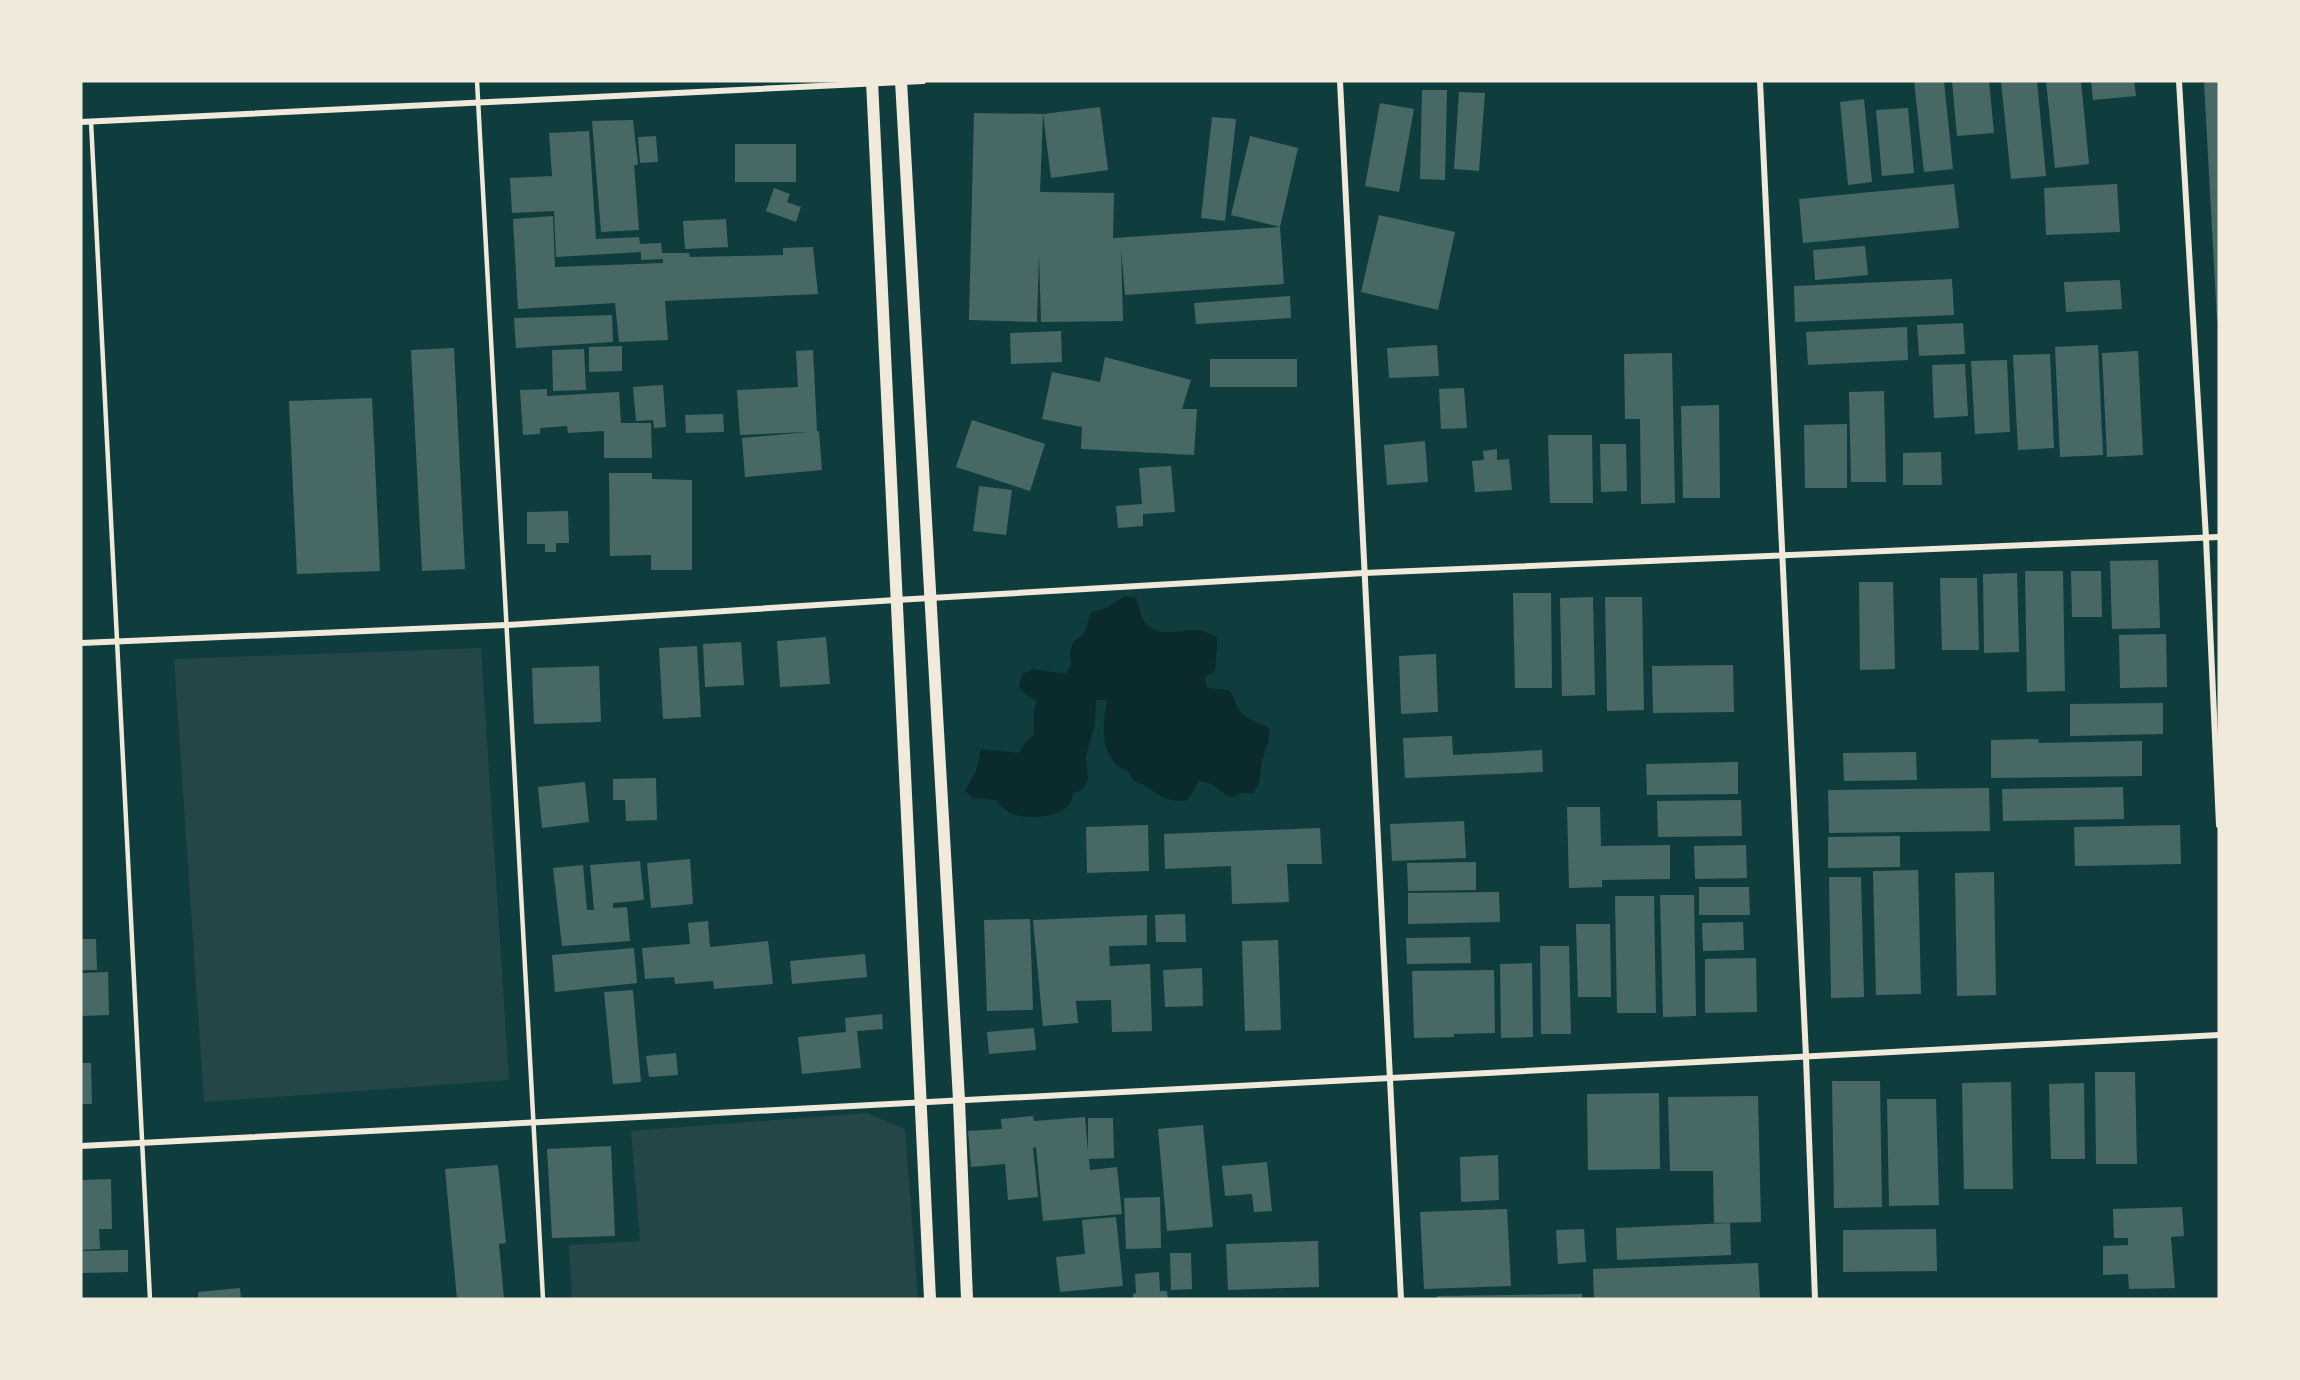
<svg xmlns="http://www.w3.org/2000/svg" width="2300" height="1380" font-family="'Work Sans',sans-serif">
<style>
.green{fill:#244646}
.water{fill:#0a2a2b}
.building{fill:#486865}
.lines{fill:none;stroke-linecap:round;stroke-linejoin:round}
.service{stroke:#f1e9da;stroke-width:4.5}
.minor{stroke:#f1e9da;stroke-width:6}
.secondary{stroke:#f1e9da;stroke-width:12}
</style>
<rect width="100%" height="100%" fill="#0f3d3e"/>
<!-- green -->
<g class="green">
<path d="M481 648 509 1080 204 1102 174 659Z"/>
<path d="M867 1113 905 1129 918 1299H572L569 1245 640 1241 631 1131Z"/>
</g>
<!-- water -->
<path class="water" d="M1125 596 1136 598C1139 605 1140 615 1144 621 1157 639 1177 630 1194 630 1202 629 1210 634 1217 638 1218 649 1215 659 1215 671L1205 677 1207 688 1229 690C1234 697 1235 701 1238 708 1243 718 1259 723 1269 728V739L1262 761 1259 784 1253 793H1241L1230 798 1211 784 1199 781 1188 800C1164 803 1163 796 1145 786 1142 784 1139 784 1136 782 1132 780 1131 775 1127 771 1125 769 1122 769 1119 767 1099 751 1103 721 1107 700H1096L1095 723 1086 756 1088 779 1083 789 1073 794C1071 801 1070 806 1063 810 1053 817 1027 819 1015 815 1007 812 1002 807 996 800L973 798 965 791 976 771 981 749 1019 753 1025 742 1034 735V712L1037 701 1028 696 1019 687 1022 675 1032 669 1066 674 1071 664 1070 652 1074 641 1084 634 1091 612 1106 608Z"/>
<!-- building -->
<g class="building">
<path d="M1914 81H1944L1953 169 1924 172Z"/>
<path d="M1952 81H1989L1994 133 1957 136Z"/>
<path d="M2001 81H2037L2046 176 2011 179Z"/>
<path d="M2046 81H2081L2089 164 2055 168Z"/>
<path d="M2091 81H2134L2136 96 2093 100Z"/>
<path d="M2204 81H2219V321H2217Z"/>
<path d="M1422 90H1447L1445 180 1420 179Z"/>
<path d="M1459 92 1485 93 1479 171 1454 169Z"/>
<path d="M1864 99 1872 182 1848 185 1840 102Z"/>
<path d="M1380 103 1414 109 1399 192 1365 186Z"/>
<path d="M1100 107 1108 170 1051 178 1043 114Z"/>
<path d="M1908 108 1914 173 1882 176 1876 110Z"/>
<path d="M974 113 1043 114 1040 192 1114 193 1113 238 1280 227 1284 284 1125 295 1121 248 1123 321 1041 322 1039 254 1037 322 969 320Z"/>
<path d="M1212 117 1236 119 1225 221 1201 218Z"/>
<path d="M633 120 638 165H634L639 230 601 232 592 121Z"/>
<path d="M589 131 596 239 639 237 640 244 661 243 662 253H689L690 257 783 255V248L813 247 818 294 665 301 668 340 619 342 615 303 518 309 513 219 553 216 555 267 663 263V259L641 260V252L556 257 554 211 512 213 510 178 552 176 549 133Z"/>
<path d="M656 136 658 162 640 163 638 137Z"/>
<path d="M1250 136 1298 148 1280 227 1231 215Z"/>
<rect x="735" y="144" width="61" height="38"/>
<path d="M1954 184 1959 228 1803 243 1799 199Z"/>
<path d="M2117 184 2120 232 2046 235 2044 188Z"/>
<path d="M774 188 790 194 787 202 801 207 796 222 766 211Z"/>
<path d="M1379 215 1455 232 1438 310 1361 292Z"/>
<path d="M726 219 728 247 685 249 683 221Z"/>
<path d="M1865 246 1868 275 1815 280 1813 250Z"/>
<path d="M1952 279 1954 315 1795 322 1794 286Z"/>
<path d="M2120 280 2122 309 2066 312 2064 282Z"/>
<path d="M1290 296 1291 318 1196 324 1194 303Z"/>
<path d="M612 315 613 342 516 348 514 318Z"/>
<path d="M1963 323 1965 354 1919 356 1917 325Z"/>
<path d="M1907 327 1908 360 1808 365 1806 332Z"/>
<path d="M1061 331 1062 362 1011 364 1010 333Z"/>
<path d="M1437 345 1439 376 1389 378 1387 348Z"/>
<path d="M2098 345 2103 455 2060 457 2055 347Z"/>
<path d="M622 346V371L589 372V347Z"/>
<path d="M454 348 465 569 422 571 411 350Z"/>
<path d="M584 349 586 390 553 391 552 350Z"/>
<path d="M813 350 817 431H819L822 470 745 477 742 438 808 432 740 435 737 390 798 387 796 351Z"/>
<path d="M2138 351 2143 455 2107 457 2102 353Z"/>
<path d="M1672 353 1675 503 1641 504 1640 419H1625L1624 354Z"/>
<path d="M2050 354 2054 448 2018 450 2013 355Z"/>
<path d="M1105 357 1191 380 1182 409H1197L1194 455 1081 449 1082 427 1042 419 1052 372 1100 382Z"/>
<rect x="1210" y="359" width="87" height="28"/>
<path d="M2007 360 2010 432 1975 434 1971 361Z"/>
<path d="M1965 364 1968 416 1934 418 1932 365Z"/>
<path d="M663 385 666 427 654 428 653 420 636 421 633 387Z"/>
<path d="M1464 388 1467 428 1441 429 1439 389Z"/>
<path d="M547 389V396L619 392 621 423H651L652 458H604V431L568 433 567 426 540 428V434L523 435 520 390Z"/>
<path d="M1884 391 1886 482H1851L1849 392Z"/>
<path d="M372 398 380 571 297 574 289 401Z"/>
<path d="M1719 405 1720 498H1683L1681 406Z"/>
<path d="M723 414 724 432 686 433 685 415Z"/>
<path d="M972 420 1045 444 1030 491 956 467Z"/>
<path d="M1847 424V488H1805L1804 425Z"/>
<path d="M1548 435H1592L1593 503H1550Z"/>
<path d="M1425 441 1428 482 1387 485 1384 445Z"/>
<path d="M1600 444H1626L1627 491 1601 492Z"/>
<path d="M1497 449V460L1509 459 1512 490 1475 492 1472 461 1484 460 1483 451Z"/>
<path d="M1941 452 1942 485H1903V453Z"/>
<path d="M1171 466 1175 512 1143 514V526L1118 528 1116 506 1142 504 1139 468Z"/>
<path d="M609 473H652V479L692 480V570H651V555L610 556Z"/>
<path d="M979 486 1012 490 1006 535 973 531Z"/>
<path d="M568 511 569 543H556V552H545V544H527V512Z"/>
<path d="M2158 560 2160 628 2112 629 2110 561Z"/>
<path d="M2025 571H2063L2065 691 2027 692Z"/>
<path d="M2071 571H2101L2102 617H2072Z"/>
<path d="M2017 573 2019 652 1984 653 1983 574Z"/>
<path d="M1940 578H1977L1979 650H1942Z"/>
<path d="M1859 582H1893L1895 669 1860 670Z"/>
<path d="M1513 593H1551L1552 688H1515Z"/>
<path d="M1593 597 1595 695 1562 696 1560 598Z"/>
<path d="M1605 597H1642L1644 710 1607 711Z"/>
<path d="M2166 634 2167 687 2120 688 2119 635Z"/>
<path d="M826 637 830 684 780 687 777 641Z"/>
<path d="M741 642 744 685 705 687 703 644Z"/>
<path d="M697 646 701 717 663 719 659 648Z"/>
<path d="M1436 654 1438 712 1401 714 1399 656Z"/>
<path d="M1733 665 1734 712 1653 713 1652 666Z"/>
<path d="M599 666 601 722 534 724 532 668Z"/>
<path d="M2163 703V734L2070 736V704Z"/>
<path d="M1452 736 1453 755 1542 750 1543 772 1405 778 1403 738Z"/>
<path d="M2038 739 2039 743 2142 741V776L1991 778V740Z"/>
<path d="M1916 752 1917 780 1844 781 1843 753Z"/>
<path d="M1738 762V794L1647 795 1646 764Z"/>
<path d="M656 778 657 820 626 821 625 800H613V779Z"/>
<path d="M585 782 589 822 542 828 538 787Z"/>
<path d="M2123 787 2124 819 2003 821 2002 789Z"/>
<path d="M1989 788 1990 831 1829 833 1828 790Z"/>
<path d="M1741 800 1742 836 1658 837 1657 801Z"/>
<path d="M1567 807H1600L1601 846 1670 845V879L1602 880V887L1569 888Z"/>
<path d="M1464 821 1466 858 1392 861 1390 824Z"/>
<path d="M1148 825 1149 871 1087 873 1086 827Z"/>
<path d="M2180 825 2181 864 2075 866 2074 827Z"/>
<path d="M1320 828 1322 864H1287L1289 902 1232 904 1231 866 1165 869 1164 834Z"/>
<path d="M1900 836V867L1828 868V837Z"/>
<path d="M1746 845 1747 878 1695 879 1694 846Z"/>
<path d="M690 859 693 904 651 908 647 863Z"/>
<path d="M640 861 644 900 613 903V908L627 907 630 941 562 946 553 868 583 865 587 910H594L590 865Z"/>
<path d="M1476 862V890L1408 891 1407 863Z"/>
<path d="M1918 870 1921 994 1876 995 1873 871Z"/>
<path d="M1994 872 1996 995 1957 996 1955 873Z"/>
<path d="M1829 877H1861L1864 997 1831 998Z"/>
<path d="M1699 887H1749L1750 915H1699Z"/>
<path d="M1499 892 1500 922 1408 924V893Z"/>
<path d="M1660 895H1694L1696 1016 1663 1017Z"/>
<path d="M1615 896H1654L1656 1013H1617Z"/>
<path d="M1185 914 1186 942H1156L1155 915Z"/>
<path d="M1147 915V945L1109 946 1110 966 1150 964 1152 1031 1112 1032 1111 1000 1076 1001 1078 1023 1043 1026 1033 920Z"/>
<path d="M1030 919 1033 1010 987 1011 984 920Z"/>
<path d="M708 921 710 947 768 941 773 984 714 989 713 981 675 984 674 977 645 979 642 948 690 944 688 923Z"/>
<path d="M1743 922 1744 950 1703 951 1702 923Z"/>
<path d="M1576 924H1610L1611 997H1578Z"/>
<path d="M1470 937 1471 963 1407 964 1406 938Z"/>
<path d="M81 939H96L97 970H81Z"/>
<path d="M1278 940 1281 1030 1245 1031 1242 941Z"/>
<path d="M1540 946H1569L1571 1034H1541Z"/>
<path d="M634 948 637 983 555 992 552 955Z"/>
<path d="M865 954 867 977 792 984 790 961Z"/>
<path d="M1756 958 1757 1012 1705 1013V959Z"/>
<path d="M1532 963 1533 1037 1501 1038 1500 964Z"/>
<path d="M1202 968 1203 1006 1165 1007 1163 970Z"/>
<path d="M1494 970 1495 1033 1454 1034V1037L1414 1038 1412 971Z"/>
<path d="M108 972 109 1015 81 1016V973Z"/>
<path d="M633 990 641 1082 613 1084 604 992Z"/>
<path d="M882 1014 883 1029 857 1031 861 1068 802 1074 798 1037 846 1032 845 1018Z"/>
<path d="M1034 1028 1036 1050 989 1054 987 1032Z"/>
<path d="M676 1053 678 1075 649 1077 646 1056Z"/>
<path d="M81 1063H91L92 1104H81Z"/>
<path d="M2095 1072H2135L2137 1164H2096Z"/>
<path d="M1832 1081H1880L1882 1207 1834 1208Z"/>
<path d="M2011 1082 2013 1189H1964L1962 1083Z"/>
<path d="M2084 1083 2085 1159H2051L2049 1084Z"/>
<path d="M1659 1093 1660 1169 1588 1170 1587 1094Z"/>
<path d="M1758 1096 1761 1222 1714 1223 1713 1171H1670L1668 1097Z"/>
<path d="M1887 1099H1936L1939 1205 1889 1206Z"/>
<path d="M1033 1116 1034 1121 1085 1117 1088 1152V1118H1113L1114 1158 1089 1159 1090 1170 1117 1167 1122 1214 1043 1221 1036 1147 1033 1148 1038 1197 1008 1200 1005 1164 971 1167 968 1131 1002 1129 1001 1119Z"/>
<path d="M1203 1125 1213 1227 1167 1231 1158 1129Z"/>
<path d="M611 1146 615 1236 552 1238 547 1149Z"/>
<path d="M1498 1155 1499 1200 1461 1202 1460 1157Z"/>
<path d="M1267 1162 1272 1211 1254 1212 1252 1194 1225 1196 1222 1166Z"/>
<path d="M498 1165 506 1243 499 1244 504 1299H457L445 1169Z"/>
<path d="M111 1179 112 1229H99L100 1249 81 1250V1180Z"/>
<path d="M1160 1197 1161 1248 1126 1249 1124 1198Z"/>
<path d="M2182 1207 2184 1236 2171 1237 2175 1288 2129 1289 2128 1274 2103 1275V1246L2128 1245V1238H2114L2113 1209Z"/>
<path d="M1507 1209 1511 1286 1424 1289 1420 1212Z"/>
<path d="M1116 1217 1123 1286 1060 1292 1056 1257 1085 1254 1082 1220Z"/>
<path d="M1730 1223 1731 1255 1617 1260 1616 1228Z"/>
<path d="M1584 1229 1586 1262 1558 1264 1556 1230Z"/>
<path d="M1936 1229 1937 1271 1843 1272V1230Z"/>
<path d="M1318 1241 1319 1287 1228 1290 1226 1244Z"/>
<path d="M128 1250V1272L81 1273V1251Z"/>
<path d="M1170 1253H1191L1192 1289 1171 1290Z"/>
<path d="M1758 1263 1760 1299H1594L1593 1269Z"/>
<path d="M1159 1272 1160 1291H1167L1168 1299H1133V1294L1136 1293 1135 1274Z"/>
<path d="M240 1288 241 1299H198V1292Z"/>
<path d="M1582 1294V1299H1437V1296Z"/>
</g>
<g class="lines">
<!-- service -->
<g class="service">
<path d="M477 81 543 1299"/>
<path d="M91 121 150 1299"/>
</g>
<!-- minor -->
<g class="minor">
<path d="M1340 81 1401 1299"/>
<path d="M1760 81 1806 1057 1815 1299"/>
<path d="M2179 81 2206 538 2219 825"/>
<path d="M81 122 923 81"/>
<path d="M81 643 507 625 896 600 1364 573 2219 537"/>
<path d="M81 1146 2219 1035"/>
</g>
<!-- secondary -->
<g class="secondary">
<path d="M872 81 930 1299"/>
<path d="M901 81 959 1100 967 1299"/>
</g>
</g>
<!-- border -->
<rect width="2300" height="1380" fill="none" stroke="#f1e9da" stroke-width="165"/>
</svg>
